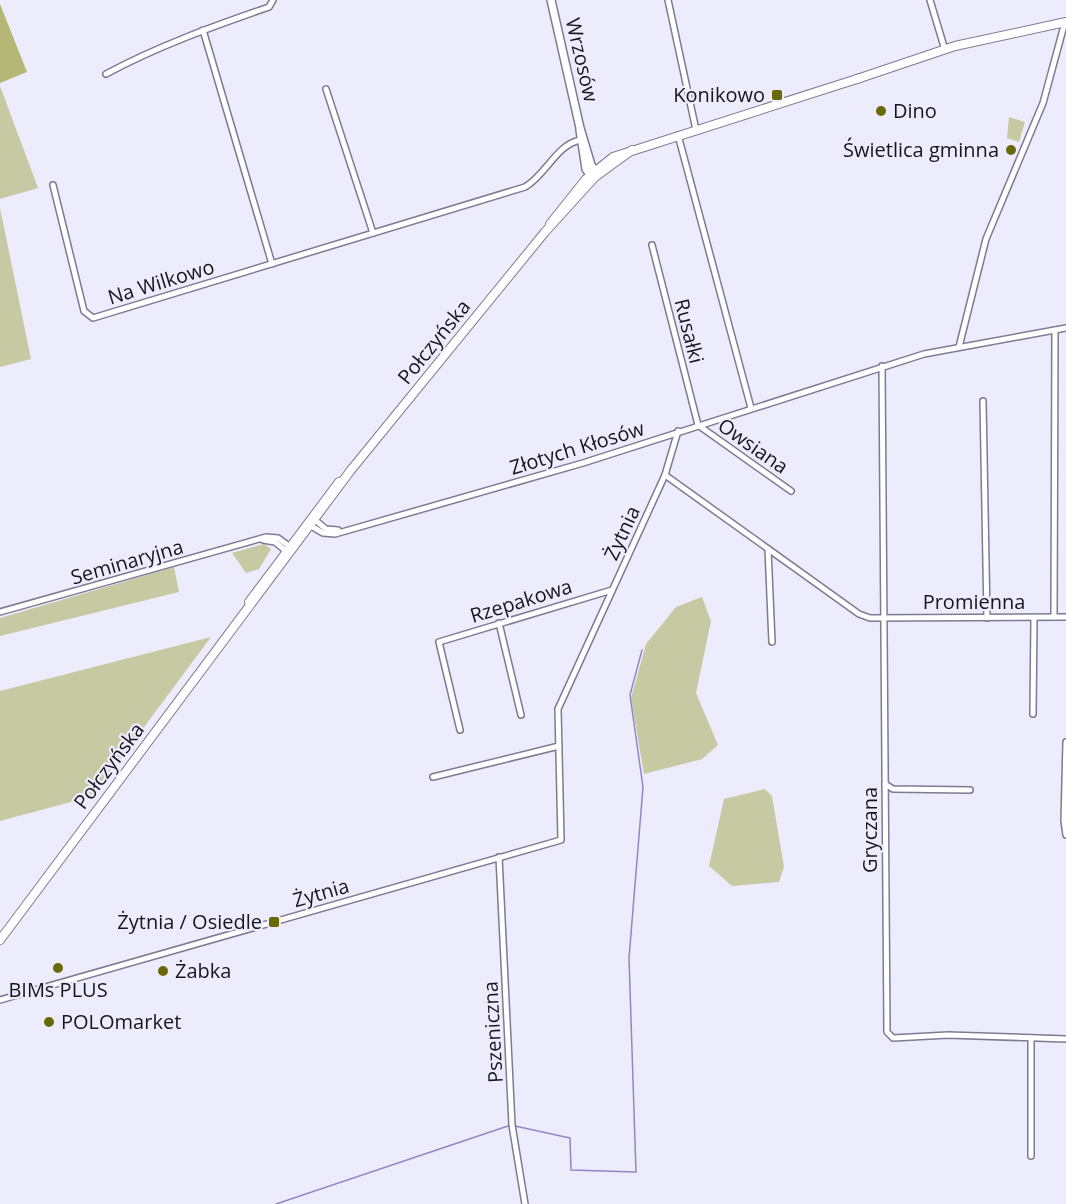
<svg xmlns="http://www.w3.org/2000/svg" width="1066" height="1204" font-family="'Open Sans',sans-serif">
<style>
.green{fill:#c7c9a3}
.forest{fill:#b4b675}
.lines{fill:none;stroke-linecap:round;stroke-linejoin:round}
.stream{stroke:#8f89c3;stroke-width:1.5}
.minor-casing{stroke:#7c7b92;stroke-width:8}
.tertiary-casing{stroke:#7c7b92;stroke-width:10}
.secondary-casing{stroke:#7c7b92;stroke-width:10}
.minor{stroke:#fff;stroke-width:5}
.tertiary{stroke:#fff;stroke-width:7}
.secondary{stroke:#fff;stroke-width:8}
.poi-dot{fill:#696a07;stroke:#edecfc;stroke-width:2}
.labels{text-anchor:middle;stroke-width:4.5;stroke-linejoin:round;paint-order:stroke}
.street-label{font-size:20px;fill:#17161f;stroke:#edecfc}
.poi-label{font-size:20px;fill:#17161f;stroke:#edecfc;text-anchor:end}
</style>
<rect width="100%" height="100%" fill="#edecfc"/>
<!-- green -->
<g class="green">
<path d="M0 86 38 188 0 199Z"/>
<path d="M1009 117 1025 122 1019 142 1007 138Z"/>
<path d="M0 208 31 359 0 367Z"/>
<path d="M264 544 271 549 259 569 246 573 232 553Z"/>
<path d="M174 567 179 592 0 636V618Z"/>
<path d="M702 597 711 621 696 693 718 745 702 759 644 774 631 698 646 644 676 607Z"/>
<path d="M211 637 93 796 0 821V691Z"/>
<path d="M765 789 772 796 784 867 779 882 732 886 709 866 724 799Z"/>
</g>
<!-- forest -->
<path class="forest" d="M0 4 27 72 0 83Z"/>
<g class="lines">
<!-- stream -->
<g class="stream">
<path d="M515 1126 570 1138 571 1170 636 1172 629 958 643 787 630 695 642 650"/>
<path d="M276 1204 508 1126"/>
</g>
<defs>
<g id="minor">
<path d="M668 0 696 130"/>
<path d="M930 0 945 50"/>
<path d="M203 30 272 264"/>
<path d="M106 74C158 46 214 26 269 7L273 0"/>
<path d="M326 89 373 233"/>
<path d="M678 135 751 408"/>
<path d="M53 185 84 311 93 318 525 187C546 175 556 145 580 140"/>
<path d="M652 245 698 425 791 491"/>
<path d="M959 347 986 239 1043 103 1065 22"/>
<path d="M882 366 887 1032 893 1038 948 1035 1066 1039"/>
<path d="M983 401 987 618"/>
<path d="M665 475 859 614 870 618 1066 617"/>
<path d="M315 520 326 529 338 530"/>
<path d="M311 526 323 533 335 534 583 463 924 354 1066 328"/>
<path d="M263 540 275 542 286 551"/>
<path d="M768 549 772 642"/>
<path d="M0 612 266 537 278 538 289 546"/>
<path d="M1054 617 1055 330"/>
<path d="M499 623 521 715"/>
<path d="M1033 714 1034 618"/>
<path d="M460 730 439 642 612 590"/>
<path d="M1066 742 1064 821 1066 835"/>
<path d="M433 777 559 746"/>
<path d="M885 784 893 789 970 790"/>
<path d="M499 857 512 1125 525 1204"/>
<path d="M0 1000 561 840 558 709 665 475 678 431"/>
<path d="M1031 1156V1038"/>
</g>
<g id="tertiary">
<path d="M551 0 580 128 591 165 597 173"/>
<path d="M580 130 586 169 593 179"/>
</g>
<g id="secondary">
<path d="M857 79 955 46 1066 22"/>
<path d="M550 224 586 179 613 157 860 78"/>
<path d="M249 602 339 482"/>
<path d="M0 940 351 470 545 232 595 177 632 150"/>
</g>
</defs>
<!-- minor casing -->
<use href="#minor" class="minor-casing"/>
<!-- tertiary casing -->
<use href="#tertiary" class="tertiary-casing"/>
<!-- secondary casing -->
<use href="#secondary" class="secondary-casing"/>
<!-- minor -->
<use href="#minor" class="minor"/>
<!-- tertiary -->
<use href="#tertiary" class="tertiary"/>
<!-- secondary -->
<use href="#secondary" class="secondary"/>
</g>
<!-- markers -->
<g class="poi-dot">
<rect x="771" y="89" width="12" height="12" rx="3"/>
<circle cx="881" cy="111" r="6"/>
<circle cx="1011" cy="150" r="6"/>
<rect x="268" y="916" width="12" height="12" rx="3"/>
<circle cx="58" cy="968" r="6"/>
<circle cx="163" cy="971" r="6"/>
<circle cx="49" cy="1022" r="6"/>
</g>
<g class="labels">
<!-- street labels -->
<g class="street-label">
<text transform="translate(582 60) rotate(77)" y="7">Wrzosów</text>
<text transform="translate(161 282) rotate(-17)" y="7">Na Wilkowo</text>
<text transform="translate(689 331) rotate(76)" y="7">Rusałki</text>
<text transform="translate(434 342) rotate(-51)" y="7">Połczyńska</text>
<text transform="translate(753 446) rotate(35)" y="7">Owsiana</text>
<text transform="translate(577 448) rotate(-17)" y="7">Złotych Kłosów</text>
<text transform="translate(622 533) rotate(-65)" y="7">Żytnia</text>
<text transform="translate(127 562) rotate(-16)" y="7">Seminaryjna</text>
<text transform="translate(521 601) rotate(-17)" y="7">Rzepakowa</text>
<text x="974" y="609">Promienna</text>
<text transform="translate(109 766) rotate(-53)" y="7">Połczyńska</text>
<text transform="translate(870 830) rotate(-90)" y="7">Gryczana</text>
<text transform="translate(321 893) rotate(-16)" y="7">Żytnia</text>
<text transform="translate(493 1032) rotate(-93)" y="7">Pszeniczna</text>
</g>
<!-- poi labels -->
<g class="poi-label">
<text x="765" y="102">Konikowo</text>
<text x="893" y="118" text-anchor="start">Dino</text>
<text x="999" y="157">Świetlica gminna</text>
<text x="262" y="929">Żytnia / Osiedle</text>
<text x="175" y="978" text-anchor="start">Żabka</text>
<text x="58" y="997" text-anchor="middle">BIMs PLUS</text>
<text x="61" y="1029" text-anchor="start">POLOmarket</text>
</g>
</g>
</svg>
